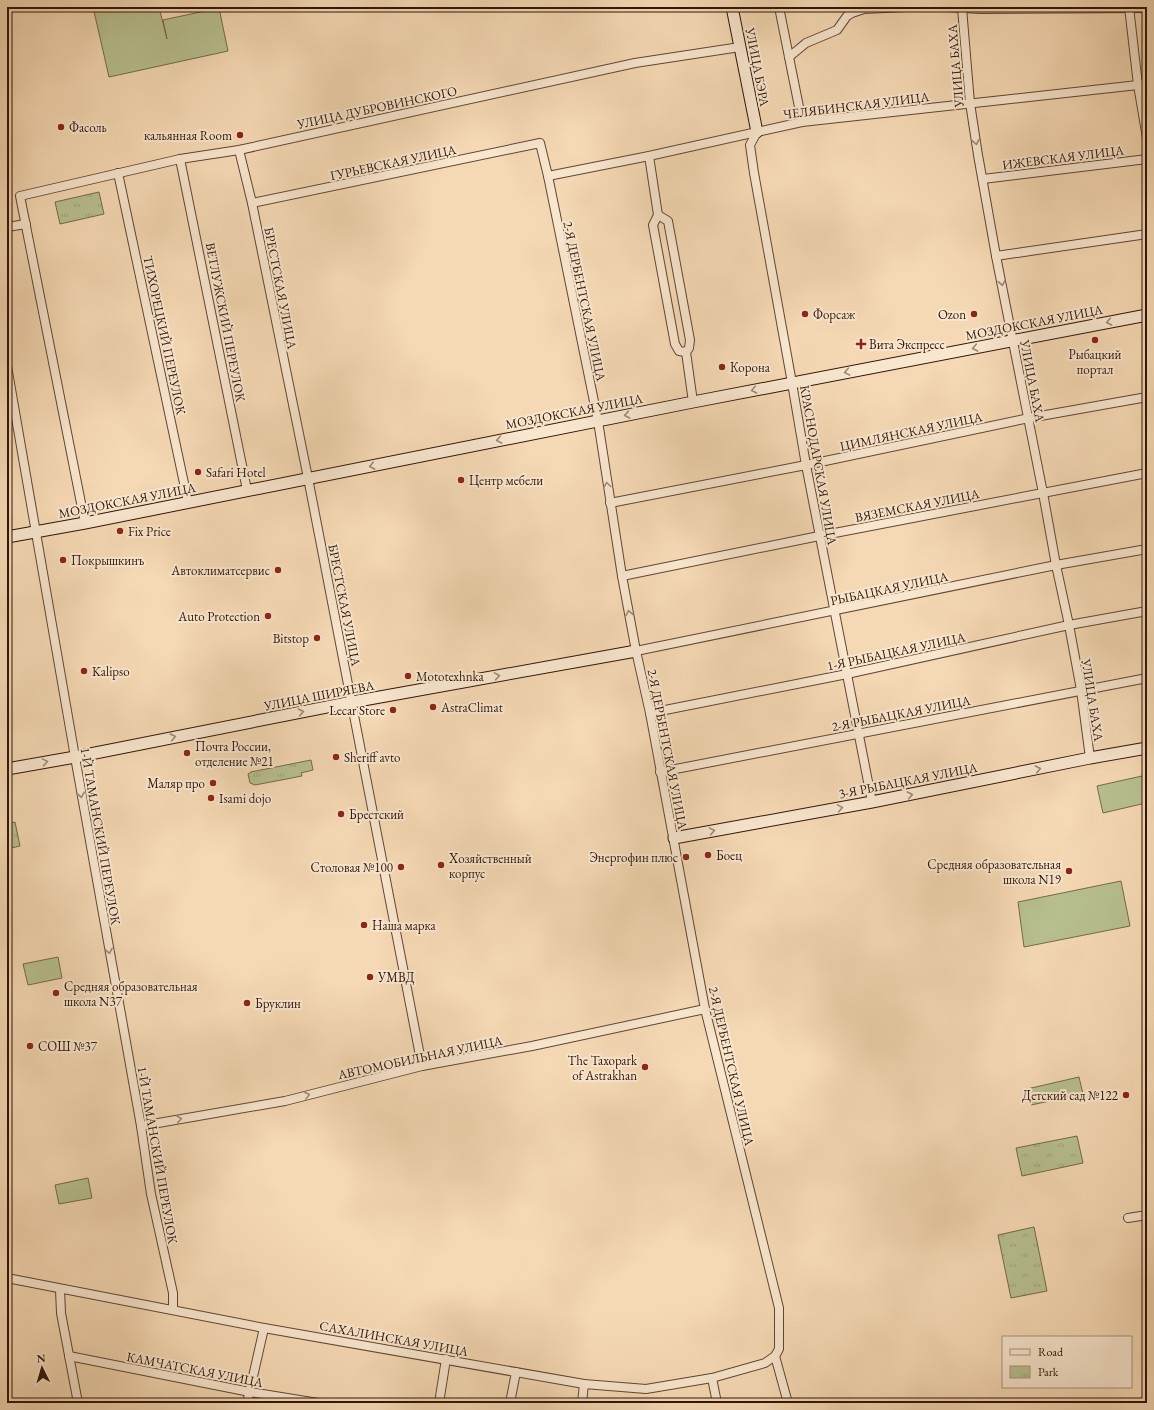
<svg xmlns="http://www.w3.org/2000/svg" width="1154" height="1410" font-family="'EB Garamond',serif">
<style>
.park{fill:url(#park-tufts);stroke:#746a4c}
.garden{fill:#b8c090;stroke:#746a4c}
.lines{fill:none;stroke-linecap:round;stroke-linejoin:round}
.street-casing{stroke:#614634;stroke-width:10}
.secondary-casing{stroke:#301509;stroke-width:13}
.street{stroke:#f8e6ce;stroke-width:8}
.secondary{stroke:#f8e6ce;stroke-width:11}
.oneway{stroke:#9e8875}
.poi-dot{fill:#8f2418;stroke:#f8e6ce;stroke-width:1.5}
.labels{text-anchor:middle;stroke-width:4;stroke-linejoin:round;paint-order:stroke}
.street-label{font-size:13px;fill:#301509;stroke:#f8e6ce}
.poi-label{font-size:13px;fill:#301509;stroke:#f8e6ce;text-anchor:start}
</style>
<defs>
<pattern id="park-tufts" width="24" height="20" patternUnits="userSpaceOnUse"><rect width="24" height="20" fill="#b8c090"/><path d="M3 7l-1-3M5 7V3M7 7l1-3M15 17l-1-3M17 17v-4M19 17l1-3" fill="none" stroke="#9ea47b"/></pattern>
</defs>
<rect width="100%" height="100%" fill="#f5d9b4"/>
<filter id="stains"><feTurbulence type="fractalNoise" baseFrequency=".005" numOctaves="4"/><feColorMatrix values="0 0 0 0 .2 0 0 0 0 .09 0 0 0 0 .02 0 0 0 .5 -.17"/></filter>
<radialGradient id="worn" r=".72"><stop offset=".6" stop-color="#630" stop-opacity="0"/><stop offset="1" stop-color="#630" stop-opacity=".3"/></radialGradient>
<!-- park -->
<g class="park">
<path d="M99 192 104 214 60 224 55 202Z"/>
<path d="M311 760 313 770 301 773 302 776 255 785 250 783 248 774 251 772Z"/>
<path d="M15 822 20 846 7 849V824Z"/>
<path d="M1077 1136 1083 1163 1022 1176 1016 1148Z"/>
<path d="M1034 1227 1047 1291 1011 1298 998 1235Z"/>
</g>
<!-- garden -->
<g class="garden">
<path d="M93 7H159L167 39 163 20 219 8 228 51 109 77Z"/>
<path d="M1142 776 1146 803 1103 813 1097 786Z"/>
<path d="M1121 881 1130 926 1024 947 1018 902Z"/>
<path d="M58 957 62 978 28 985 23 964Z"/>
<path d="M1079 1077 1083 1094 1031 1105 1027 1089Z"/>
<path d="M88 1178 92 1198 59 1204 55 1185Z"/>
</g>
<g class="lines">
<defs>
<g id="street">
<path d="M779 7 802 122"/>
<path d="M948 7 980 9 1147 8"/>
<path d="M1129 7 1138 85 1147 138"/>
<path d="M962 8 970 103 978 155 996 256 1043 493 1056 565 1069 625 1081 690 1090 758"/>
<path d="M789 57 806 43 837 30 847 16 852 13 864 9 905 7"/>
<path d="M757 132 750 145 754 173 792 383 806 465 872 802"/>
<path d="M239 150 252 203 308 478 422 1066"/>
<path d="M649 156 658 215 668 221 690 340 689 348 686 352"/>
<path d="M180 159 247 490"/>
<path d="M118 173 188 502"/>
<path d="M548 176 649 156 802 122 1147 84"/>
<path d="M983 179 1147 159"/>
<path d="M658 215 653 225 675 344 679 351 686 352 693 402"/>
<path d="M7 227 26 224"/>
<path d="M996 256 1147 234"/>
<path d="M7 366 75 757 141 1126 151 1194 173 1293V1310"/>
<path d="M610 503 806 465 1029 418 1147 397"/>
<path d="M85 523 20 196 180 159 239 150 635 63 740 47"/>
<path d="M622 576 819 536 1147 473"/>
<path d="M636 651 1056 565 1147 549"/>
<path d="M650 713 847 674 1069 625 1147 611"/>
<path d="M660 772 1147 678"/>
<path d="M141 1126 285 1101 422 1066 532 1046 705 1009"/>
<path d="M1128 1218 1147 1215"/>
<path d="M7 1278 264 1328 584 1384 646 1389 712 1378 765 1363 775 1356 779 1349V1308L705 1009 650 713 636 651 622 576 598 421 548 176 540 143 252 203"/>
<path d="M60 1289 61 1313 78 1403"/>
<path d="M69 1356 250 1392 318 1403"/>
<path d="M775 1356 788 1403"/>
<path d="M712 1378 717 1403"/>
<path d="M247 1403 264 1328"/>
<path d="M439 1403 446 1359"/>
<path d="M510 1403 516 1372"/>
<path d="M582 1403 584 1384"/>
</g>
<g id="secondary">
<path d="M732 7 757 132"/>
<path d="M7 537 85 523 693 402 1147 315"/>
<path d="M7 769 75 757 352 702 636 651"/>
<path d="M674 838 872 802 1090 758 1147 748"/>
</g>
</defs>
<!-- street casing -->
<use href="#street" class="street-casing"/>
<!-- secondary casing -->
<use href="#secondary" class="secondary-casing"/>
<!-- street -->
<use href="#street" class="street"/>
<!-- secondary -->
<use href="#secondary" class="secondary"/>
</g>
<!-- one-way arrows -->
<defs><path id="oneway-chevron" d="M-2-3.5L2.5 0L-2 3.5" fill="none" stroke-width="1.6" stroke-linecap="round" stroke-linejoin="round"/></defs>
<g class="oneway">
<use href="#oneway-chevron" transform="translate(976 142) rotate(80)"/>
<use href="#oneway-chevron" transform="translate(1002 283) rotate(79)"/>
<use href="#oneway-chevron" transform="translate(1109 322) rotate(169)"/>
<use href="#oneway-chevron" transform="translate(975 348) rotate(169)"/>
<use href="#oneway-chevron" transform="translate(847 372) rotate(169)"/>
<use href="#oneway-chevron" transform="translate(754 390) rotate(169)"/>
<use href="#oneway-chevron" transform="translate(627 415) rotate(169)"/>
<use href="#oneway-chevron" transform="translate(499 440) rotate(169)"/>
<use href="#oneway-chevron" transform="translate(372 466) rotate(169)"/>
<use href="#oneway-chevron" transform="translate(607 485) rotate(-98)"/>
<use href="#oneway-chevron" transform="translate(629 613) rotate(-101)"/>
<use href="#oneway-chevron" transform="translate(497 676) rotate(-10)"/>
<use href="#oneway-chevron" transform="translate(301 712) rotate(-11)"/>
<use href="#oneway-chevron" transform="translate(173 737) rotate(-11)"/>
<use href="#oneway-chevron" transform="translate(45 762) rotate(-10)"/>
<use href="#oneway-chevron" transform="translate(1038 769) rotate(-12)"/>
<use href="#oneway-chevron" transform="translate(81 795) rotate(80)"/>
<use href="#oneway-chevron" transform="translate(910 795) rotate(-11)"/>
<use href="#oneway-chevron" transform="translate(840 808) rotate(-10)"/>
<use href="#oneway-chevron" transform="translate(712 831) rotate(-10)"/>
<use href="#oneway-chevron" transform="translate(109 951) rotate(80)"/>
<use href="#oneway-chevron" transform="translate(307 1095) rotate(-14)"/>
<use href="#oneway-chevron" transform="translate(179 1119) rotate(-10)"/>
</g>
<!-- markers -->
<g class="poi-dot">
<circle cx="61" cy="127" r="4"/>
<circle cx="240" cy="135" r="4"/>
<circle cx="805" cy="314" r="4"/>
<circle cx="974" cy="314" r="4"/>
<circle cx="1095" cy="340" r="4"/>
<path d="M859 338h4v4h4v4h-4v4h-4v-4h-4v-4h4z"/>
<circle cx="722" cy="367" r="4"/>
<circle cx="198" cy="472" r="4"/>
<circle cx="461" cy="480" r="4"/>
<circle cx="120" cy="531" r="4"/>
<circle cx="63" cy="560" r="4"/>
<circle cx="278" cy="570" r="4"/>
<circle cx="268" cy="616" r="4"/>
<circle cx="317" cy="638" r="4"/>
<circle cx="84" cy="671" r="4"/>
<circle cx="408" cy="676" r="4"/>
<circle cx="433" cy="707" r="4"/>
<circle cx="393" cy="710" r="4"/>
<circle cx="187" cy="753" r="4"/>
<circle cx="336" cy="757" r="4"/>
<circle cx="213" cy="783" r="4"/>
<circle cx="211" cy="798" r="4"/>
<circle cx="341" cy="814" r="4"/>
<circle cx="708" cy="855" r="4"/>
<circle cx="686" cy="857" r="4"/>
<circle cx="441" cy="865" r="4"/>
<circle cx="401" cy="867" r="4"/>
<circle cx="1069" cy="871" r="4"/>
<circle cx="364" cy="925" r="4"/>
<circle cx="370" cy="977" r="4"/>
<circle cx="56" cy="993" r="4"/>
<circle cx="247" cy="1003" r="4"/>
<circle cx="30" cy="1046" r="4"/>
<circle cx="645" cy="1067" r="4"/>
<circle cx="1126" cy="1095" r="4"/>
</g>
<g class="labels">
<!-- street labels -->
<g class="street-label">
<text transform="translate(955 66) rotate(-95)" y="5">УЛИЦА БАХА</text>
<text transform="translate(758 67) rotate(79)" y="5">УЛИЦА БЭРА</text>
<text transform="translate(856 105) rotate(-7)" y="5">ЧЕЛЯБИНСКАЯ УЛИЦА</text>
<text transform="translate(377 107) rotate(-12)" y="5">УЛИЦА ДУБРОВИНСКОГО</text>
<text transform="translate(1063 157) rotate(-7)" y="5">ИЖЕВСКАЯ УЛИЦА</text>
<text transform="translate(393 162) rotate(-12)" y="5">ГУРЬЕВСКАЯ УЛИЦА</text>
<text transform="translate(281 288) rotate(79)" y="5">БРЕСТСКАЯ УЛИЦА</text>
<text transform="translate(585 301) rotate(78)" y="5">2-Я ДЕРБЕНТСКАЯ УЛИЦА</text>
<text transform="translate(226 322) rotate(79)" y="5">ВЕТЛУЖСКИЙ ПЕРЕУЛОК</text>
<text transform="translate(1034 322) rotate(-11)" y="5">МОЗДОКСКАЯ УЛИЦА</text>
<text transform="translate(165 335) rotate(78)" y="5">ТИХОРЕЦКИЙ ПЕРЕУЛОК</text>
<text transform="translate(1033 381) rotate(79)" y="5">УЛИЦА БАХА</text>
<text transform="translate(574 411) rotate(-11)" y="5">МОЗДОКСКАЯ УЛИЦА</text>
<text transform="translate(911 431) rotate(-12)" y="5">ЦИМЛЯНСКАЯ УЛИЦА</text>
<text transform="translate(819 465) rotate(80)" y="5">КРАСНОДАРСКАЯ УЛИЦА</text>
<text transform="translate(127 500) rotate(-11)" y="5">МОЗДОКСКАЯ УЛИЦА</text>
<text transform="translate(917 505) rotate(-11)" y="5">ВЯЗЕМСКАЯ УЛИЦА</text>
<text transform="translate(889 588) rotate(-12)" y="5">РЫБАЦКАЯ УЛИЦА</text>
<text transform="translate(345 605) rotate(79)" y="5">БРЕСТСКАЯ УЛИЦА</text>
<text transform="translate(896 651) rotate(-12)" y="5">1-Я РЫБАЦКАЯ УЛИЦА</text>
<text transform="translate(319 695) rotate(-11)" y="5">УЛИЦА ШИРЯЕВА</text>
<text transform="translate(1093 700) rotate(81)" y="5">УЛИЦА БАХА</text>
<text transform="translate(901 713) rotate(-11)" y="5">2-Я РЫБАЦКАЯ УЛИЦА</text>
<text transform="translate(668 749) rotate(79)" y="5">2-Я ДЕРБЕНТСКАЯ УЛИЦА</text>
<text transform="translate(908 780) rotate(-11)" y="5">3-Я РЫБАЦКАЯ УЛИЦА</text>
<text transform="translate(101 836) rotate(80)" y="5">1-Й ТАМАНСКИЙ ПЕРЕУЛОК</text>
<text transform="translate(420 1057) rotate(-12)" y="5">АВТОМОБИЛЬНАЯ УЛИЦА</text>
<text transform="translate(732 1066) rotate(77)" y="5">2-Я ДЕРБЕНТСКАЯ УЛИЦА</text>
<text transform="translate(158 1155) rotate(80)" y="5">1-Й ТАМАНСКИЙ ПЕРЕУЛОК</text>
<text transform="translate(394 1338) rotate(10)" y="5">САХАЛИНСКАЯ УЛИЦА</text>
<text transform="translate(195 1369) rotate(11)" y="5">КАМЧАТСКАЯ УЛИЦА</text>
</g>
<!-- poi labels -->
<g class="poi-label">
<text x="69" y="132">Фасоль</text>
<text x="232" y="140" text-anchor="end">кальянная Room</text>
<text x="813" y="319">Форсаж</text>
<text x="966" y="319" text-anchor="end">Ozon</text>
<text x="869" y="349">Вита Экспресс</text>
<text x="1095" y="359" text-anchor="middle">Рыбацкий<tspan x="1095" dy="15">портал</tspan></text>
<text x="730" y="372">Корона</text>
<text x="206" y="477">Safari Hotel</text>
<text x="469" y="485">Центр мебели</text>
<text x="128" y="536">Fix Price</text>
<text x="71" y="565">Покрышкинъ</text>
<text x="270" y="575" text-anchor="end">Автоклиматсервис</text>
<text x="260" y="621" text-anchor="end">Auto Protection</text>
<text x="309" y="643" text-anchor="end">Bitstop</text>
<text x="92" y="676">Kalipso</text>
<text x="416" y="681">Mototexhnka</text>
<text x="441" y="712">AstraClimat</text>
<text x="385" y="715" text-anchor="end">Lecar Store</text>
<text x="195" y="751">Почта России,<tspan x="195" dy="15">отделение №21</tspan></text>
<text x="344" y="762">Sheriff avto</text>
<text x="205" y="788" text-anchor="end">Маляр про</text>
<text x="219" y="803">Isami dojo</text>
<text x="349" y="819">Брестский</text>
<text x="716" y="860">Боец</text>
<text x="678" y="862" text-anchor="end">Энергофин плюс</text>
<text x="449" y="863">Хозяйственный<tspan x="449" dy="15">корпус</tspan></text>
<text x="1061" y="869" text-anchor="end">Средняя образовательная<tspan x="1061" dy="15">школа N19</tspan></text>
<text x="393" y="872" text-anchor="end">Столовая №100</text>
<text x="372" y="930">Наша марка</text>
<text x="378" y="982">УМВД</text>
<text x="64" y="991">Средняя образовательная<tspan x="64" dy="15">школа N37</tspan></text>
<text x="255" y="1008">Бруклин</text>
<text x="38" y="1051">СОШ №37</text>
<text x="637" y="1065" text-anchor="end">The Taxopark<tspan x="637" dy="15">of Astrakhan</tspan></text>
<text x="1118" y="1100" text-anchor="end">Детский сад №122</text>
</g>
</g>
<!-- margin -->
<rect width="1154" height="1410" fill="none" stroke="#f5d9b4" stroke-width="24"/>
<rect x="8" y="8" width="1138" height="1394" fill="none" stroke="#301509" stroke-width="2"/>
<rect x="12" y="12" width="1130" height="1386" fill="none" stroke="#301509"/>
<!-- legend -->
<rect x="1002" y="1336" width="130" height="52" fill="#f8e6ce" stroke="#a8927f"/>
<rect x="1010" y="1349" width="20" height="6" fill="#f8e6ce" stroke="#a8927f"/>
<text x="1038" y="1356" font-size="12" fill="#301509">Road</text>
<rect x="1010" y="1366" width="20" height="12" fill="url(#park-tufts)" stroke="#a8927f"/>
<text x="1038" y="1376" font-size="12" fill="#301509">Park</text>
<!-- north arrow -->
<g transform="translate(42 1368) rotate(355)" stroke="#f8e6ce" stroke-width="3" paint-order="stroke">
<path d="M0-3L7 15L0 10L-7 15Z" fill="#301509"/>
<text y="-6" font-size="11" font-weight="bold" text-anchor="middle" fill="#301509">N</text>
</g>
<rect width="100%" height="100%" filter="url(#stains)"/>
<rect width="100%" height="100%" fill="url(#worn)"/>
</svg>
